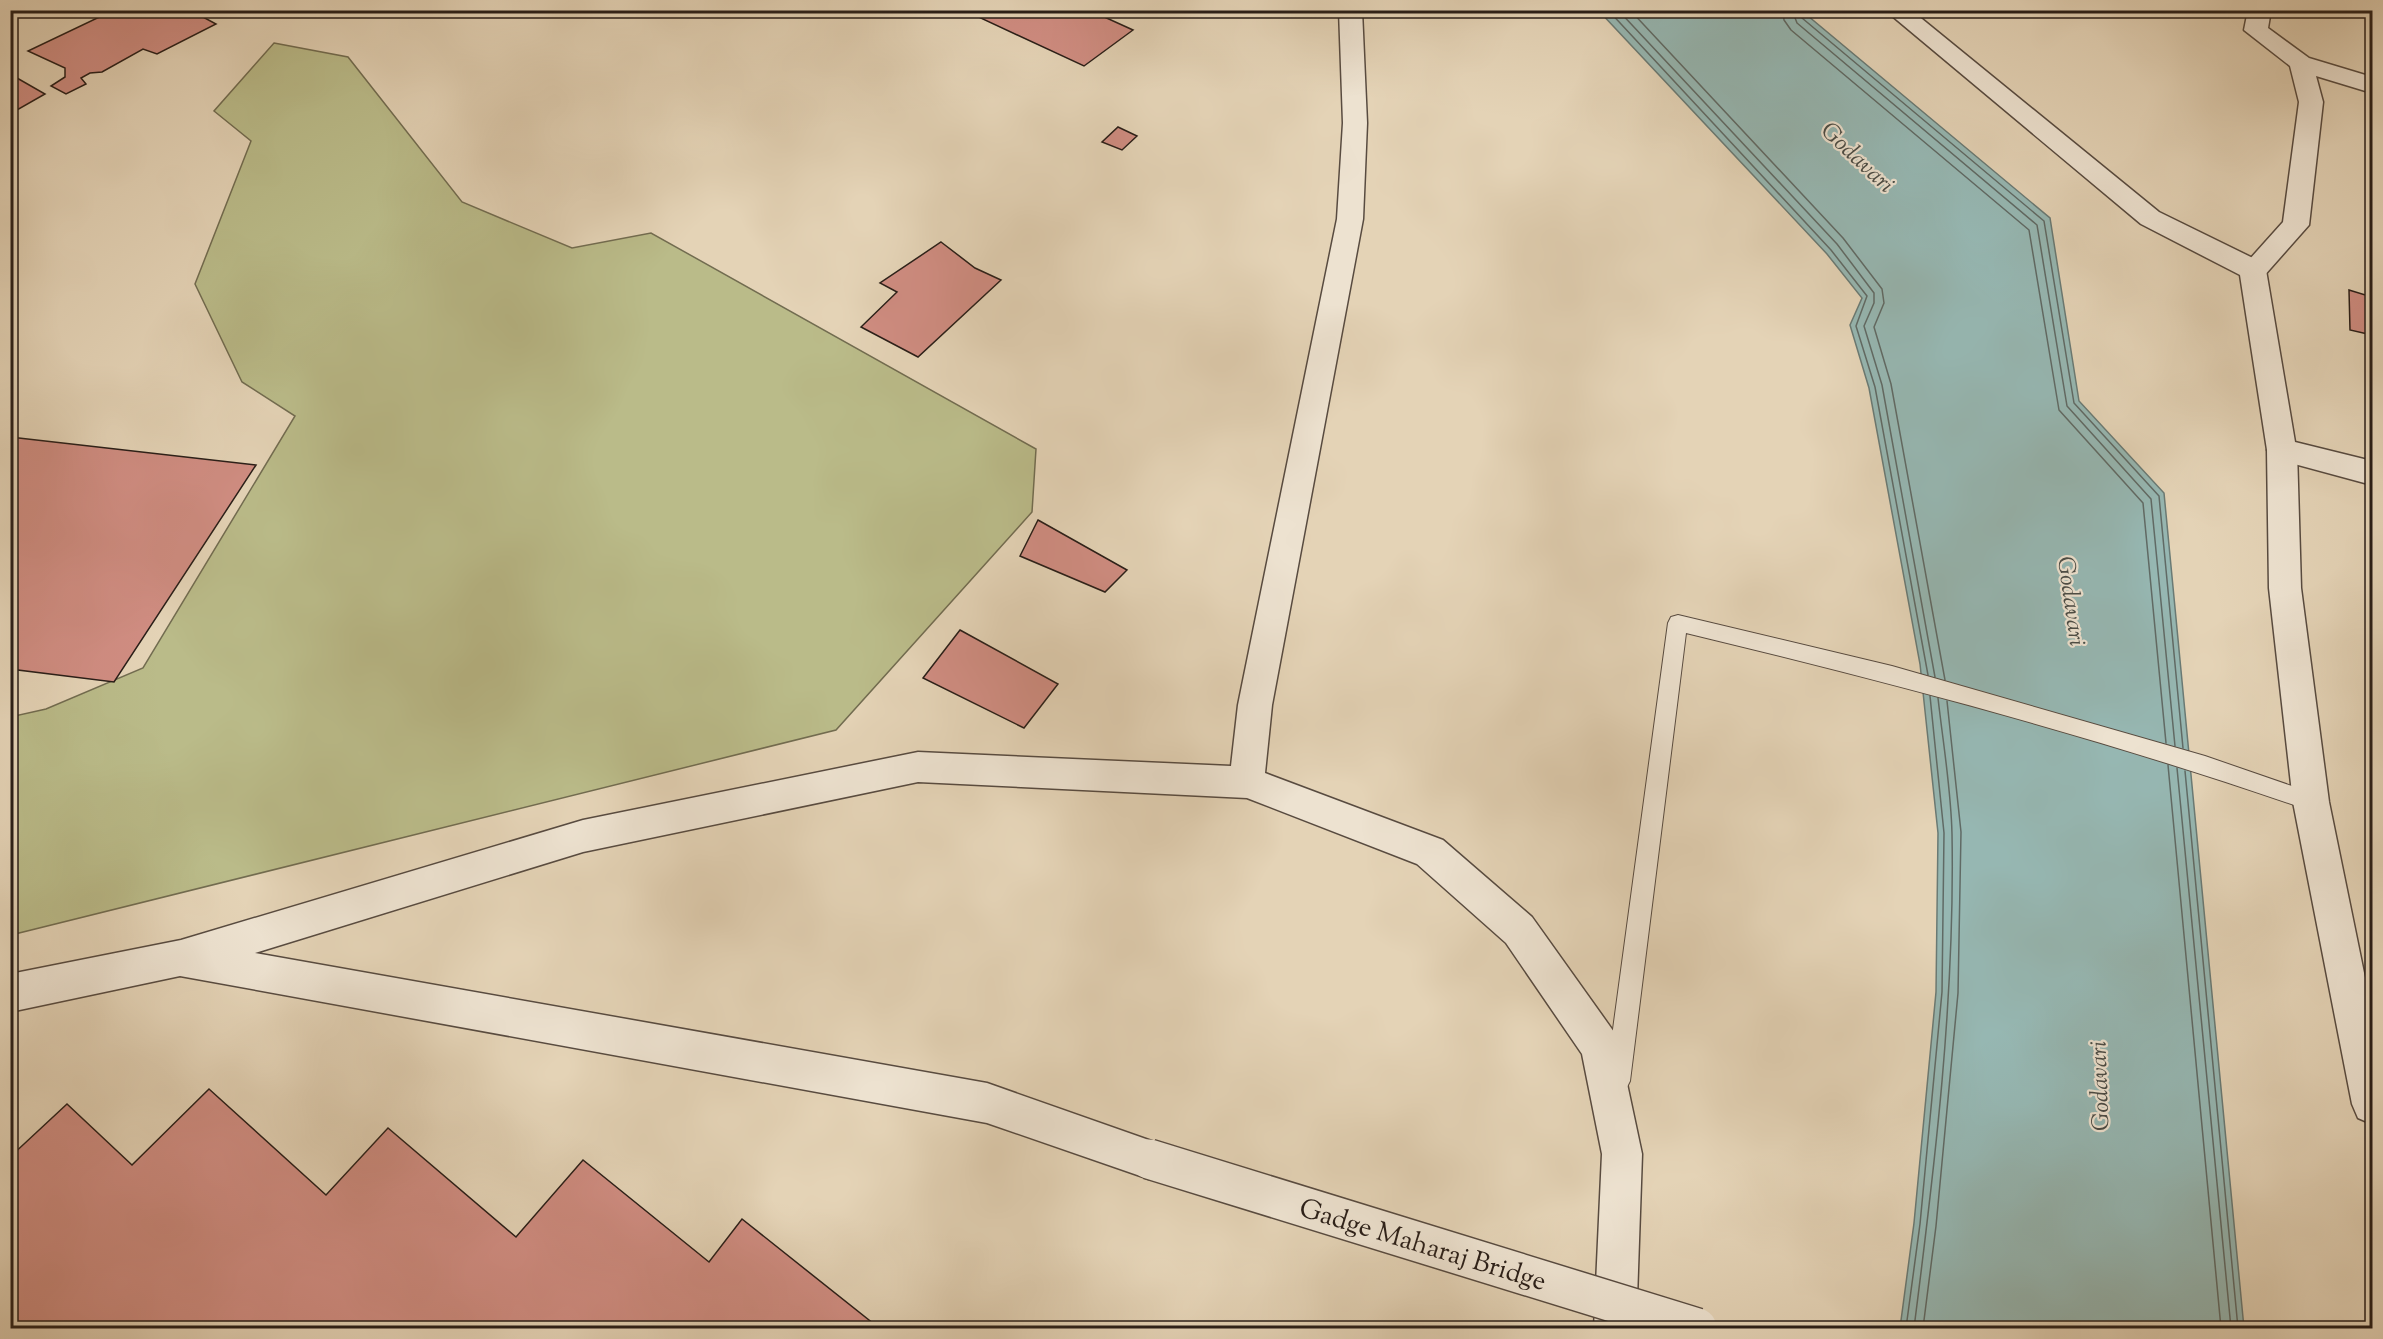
<svg xmlns="http://www.w3.org/2000/svg" width="2383" height="1339" font-family="'Sorts Mill Goudy',serif">
<style>
.green{fill:#babb89;stroke:#726c50;stroke-width:1.5}
.water{fill:#96b7b2;stroke:#6a7a74;stroke-width:1.5}
.lines{fill:none;stroke-linecap:round;stroke-linejoin:round}
.shore{stroke:#606a65;stroke-width:1.5}
.building{fill:#d08d82;stroke:#291e18;stroke-width:1.5}
.service-casing{stroke:#584b40;stroke-width:2}
.minor-casing{stroke:#584b40;stroke-width:3}
.tertiary-casing{stroke:#584b40;stroke-width:3}
.service{fill:#ede2d0;fill-rule:evenodd}
.minor{fill:#ede2d0;fill-rule:evenodd}
.tertiary{fill:#ede2d0;fill-rule:evenodd}
.tertiary-bridge-casing{stroke:#584b40;stroke-width:42;stroke-linecap:butt}
.tertiary-bridge{stroke:#ede2d0;stroke-width:39}
.labels{text-anchor:middle;stroke-width:4.5;stroke-linejoin:round;paint-order:stroke}
.water-label{font-size:24px;font-style:italic;fill:#4a4c46;stroke:#ede2d0}
.near-street-label{font-size:27px;fill:#291e18;stroke:#ede2d0}
</style>
<rect width="100%" height="100%" fill="#e4d3b6"/>
<filter id="stains"><feTurbulence type="fractalNoise" baseFrequency=".00333" numOctaves="4"/><feColorMatrix values="0 0 0 0 .2 0 0 0 0 .09 0 0 0 0 .02 0 0 0 .5 -.17"/></filter>
<radialGradient id="worn" r=".72"><stop offset=".6" stop-color="#630" stop-opacity="0"/><stop offset="1" stop-color="#630" stop-opacity=".3"/></radialGradient>
<!-- green -->
<path class="green" d="M274 43 348 57 462 202 572 248 651 233 1036 449 1032 512 836 730 11 935 10 717 46 709 143 668 295 416 242 382 195 284 251 141 214 111Z"/>
<!-- water -->
<path class="water" d="M1599 11H1802L2050 218 2079 401 2164 493 2244 1328H1900L1914 1223 1936 992 1938 833 1920 664 1869 388 1850 325 1862 298 1827 254Z"/>
<g class="lines">
<!-- shore -->
<g class="shore">
<path d="M1608 10 1831 250 1867 296 1856 326 1875 387 1928 675"/>
<path d="M1618 10 1837 244 1874 293V303L1864 326 1882 385 1935 677"/>
<path d="M1630 10 1843 238 1882 289 1884 303 1874 327 1891 384 1945 680"/>
<path d="M1783 10 1784 20 1791 30 2029 230 2059 410 2143 503 2166 743"/>
<path d="M1792 10 1797 23 2037 225 2067 406 2151 499 2175 746"/>
<path d="M1800 10 1802 18 2044 221 2074 403 2159 496 2183 748"/>
<path d="M2168 765 2221 1328"/>
<path d="M2177 768 2231 1328"/>
<path d="M2185 771 2238 1328"/>
<path d="M1906 1328 1920 1224 1942 992 1944 833 1930 696"/>
<path d="M1914 1328C1935 1164 1955 999 1952 834 1951 788 1943 743 1938 698"/>
<path d="M1923 1328 1936 1226 1958 993 1961 832 1947 701"/>
</g>
</g>
<!-- building -->
<g class="building">
<path d="M114 10H190L216 24 157 54 143 49 102 72 90 73 81 78 86 84 66 94 51 86 65 77V68L28 51Z"/>
<path d="M978 10H1089L1133 30 1084 66 972 14Z"/>
<path d="M10 74 45 94 10 114Z"/>
<path d="M1118 127 1137 136 1122 150 1102 142Z"/>
<path d="M941 242 975 268 1001 280 918 357 861 327 897 292 880 283Z"/>
<path d="M2349 290 2372 297V335L2350 330Z"/>
<path d="M10 437 256 465 114 682 10 669Z"/>
<path d="M1038 520 1127 570 1105 592 1020 556Z"/>
<path d="M960 630 1058 684 1024 728 923 678Z"/>
<path d="M209 1089 326 1195 388 1128 516 1237 583 1160 709 1262 742 1219 879 1328H10V1157L67 1104 132 1165Z"/>
</g>
<g class="lines">
<defs>
<path id="service" d="M1678 615 1892 666 2205 756 2318 795 2321 802 2318 809 2311 811C2106 739 1897 684 1686 633L1630 1081 1626 1089 1618 1093 1610 1089 1606 1081 1668 623 1671 617Z"/>
<g id="minor">
<path d="M2248 10H2271L2268 28 2309 58 2372 77V93L2316 76 2323 102 2309 225 2263 277 2253 279 2243 277 2240 270 2283 222 2299 102 2290 66 2244 30Z"/>
<path d="M2282 439 2292 442 2297 450 2301 588 2329 802 2372 1012V1124L2358 1118 2352 1104 2293 802 2269 588 2267 450 2272 442Z"/>
</g>
<g id="tertiary">
<path d="M1339 10H1362L1367 123 1363 219 1272 705 1265 773 1443 840 1532 917 1614 1032 1619 1046 1642 1154 1636 1328H1594L1602 1154 1582 1054 1506 943 1417 864 1247 798 918 782 583 852 255 953 987 1083 1163 1145 1169 1159 1163 1173 1149 1179 987 1123 180 976 10 1012V974L181 940 583 820 918 752 1231 766 1238 705 1337 219 1343 123Z"/>
<path d="M1885 10H1911L2159 212 2263 263 2266 270 2295 442 2372 461V485L2272 458 2267 450 2240 275 2141 224Z"/>
</g>
</defs>
<!-- service casing -->
<use href="#service" class="service-casing"/>
<!-- minor casing -->
<use href="#minor" class="minor-casing"/>
<!-- tertiary casing -->
<use href="#tertiary" class="tertiary-casing"/>
<!-- service -->
<use href="#service" class="service"/>
<!-- minor -->
<use href="#minor" class="minor"/>
<!-- tertiary -->
<use href="#tertiary" class="tertiary"/>
<defs>
<path id="tertiary-bridge" d="M1149 1159 1697 1328"/>
</defs>
<!-- tertiary-bridge casing -->
<use href="#tertiary-bridge" class="tertiary-bridge-casing"/>
<!-- tertiary-bridge -->
<use href="#tertiary-bridge" class="tertiary-bridge"/>
</g>
<g class="labels">
<!-- water labels -->
<g class="water-label">
<text transform="translate(1858 157) rotate(43)" y="8">Godavari</text>
<text transform="translate(2072 601) rotate(82)" y="8">Godavari</text>
<text transform="translate(2099 1086) rotate(-92)" y="8">Godavari</text>
</g>
<!-- near-street labels -->
<g class="near-street-label">
<text transform="translate(1423 1244) rotate(17)" y="9">Gadge Maharaj Bridge</text>
</g>
</g>
<!-- margin -->
<rect width="2383" height="1339" fill="none" stroke="#e4d3b6" stroke-width="36"/>
<rect x="12" y="12" width="2359" height="1315" fill="none" stroke="#291e18" stroke-width="3"/>
<rect x="18" y="18" width="2347" height="1303" fill="none" stroke="#291e18" stroke-width="1.5"/>
<rect width="100%" height="100%" filter="url(#stains)"/>
<rect width="100%" height="100%" fill="url(#worn)"/>
</svg>
